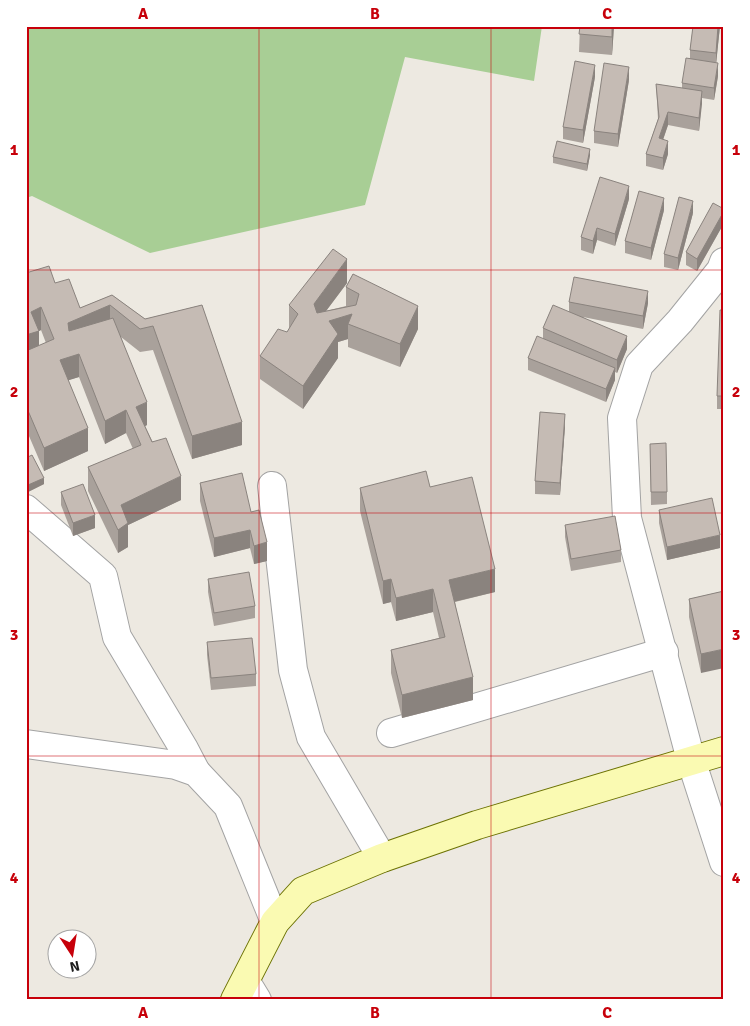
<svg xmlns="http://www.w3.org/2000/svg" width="750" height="1026" font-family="Signika,sans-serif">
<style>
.forest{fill:#a8ce95}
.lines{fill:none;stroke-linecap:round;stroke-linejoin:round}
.street-casing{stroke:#a3a3a3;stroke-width:30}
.secondary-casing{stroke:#6c7203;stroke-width:30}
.street{stroke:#fff;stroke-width:28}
.secondary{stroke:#fafab2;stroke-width:28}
.wall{fill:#a9a19b;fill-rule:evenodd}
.shaded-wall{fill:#8a837e}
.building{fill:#c5bbb4;stroke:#8a837e}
.grid{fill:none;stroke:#c7000a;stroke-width:1;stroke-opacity:0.55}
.neatline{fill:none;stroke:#c7000a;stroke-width:2}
.grid-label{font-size:16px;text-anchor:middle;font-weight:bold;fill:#c7000a}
</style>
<rect width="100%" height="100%" fill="#ede9e1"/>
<!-- forest -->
<path class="forest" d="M26 26H542L534 81 405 57 365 205 150 253 32 196 26 198Z"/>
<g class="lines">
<defs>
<g id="street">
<path d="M724 262 721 270 680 321 639 365 622 418 627 518 691 760 724 862"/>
<path d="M272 486 293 670 311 737 382 858"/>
<path d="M26 509 103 576 117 637 184 749 196 772"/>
<path d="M391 733 664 652"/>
<path d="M26 744 176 765 196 772 228 806 275 922"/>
<path d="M246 982 257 1000"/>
</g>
<path id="secondary" d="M235 1000 275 922 303 891 382 858 477 825 724 751"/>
</defs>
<!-- street casing -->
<use href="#street" class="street-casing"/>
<!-- secondary casing -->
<use href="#secondary" class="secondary-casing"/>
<!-- street -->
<use href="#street" class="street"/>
<!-- secondary -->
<use href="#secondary" class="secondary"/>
</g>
<!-- wall -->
<g class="wall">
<path d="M580 26H614L612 55 579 52Z"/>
<path d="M693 26H720L716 63 718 76 714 100 702 98 699 131 668 125 663 140 668 154 663 170 646 166V154L658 119 656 84 682 88V83L690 59V50Z"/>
<path d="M595 77 583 143 563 139V127Z"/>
<path d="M629 80 618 147 594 143V131Z"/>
<path d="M590 155 587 171 553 163V157Z"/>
<path d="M629 199 615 246 597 240 593 254 581 250V237Z"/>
<path d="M724 209V223L697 271 686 265V252Z"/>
<path d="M664 210 651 260 625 253V241Z"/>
<path d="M693 213 678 270 664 267V254Z"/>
<path d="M26 273 55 283 80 308 112 295 145 319 202 305 242 445 192 459 153 350 140 352 121 337 147 425 145 426 181 500 128 525V547L118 553 88 491V467L133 449 126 433 105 444 79 377 68 380 88 451 44 471 26 429ZM41 330 46 343 39 346V331Z"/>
<path d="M353 274 418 329 400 367 348 347V339L338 342V358L303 409 260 379V356L287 332 289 329V305L347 283 326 311 346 306V287Z"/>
<path d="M569 302 648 303 643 329 583 317 627 349 617 373 615 372V380L606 402 528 370V358L543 339V328L569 311Z"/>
<path d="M724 310V409H717V396Z"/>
<path d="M565 426 560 495 535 494V481Z"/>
<path d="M650 444 667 492V504L651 505Z"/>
<path d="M26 458 44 484 28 492 26 488Z"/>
<path d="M200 483 251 512 267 561 254 564 250 548 214 557 200 501Z"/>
<path d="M430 487 495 592 455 602 473 700 402 718 391 673V650L439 638 433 612 396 621 391 602 383 604 360 511V488Z"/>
<path d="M61 492 95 528 73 536 61 505Z"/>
<path d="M659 510 720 548 667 560 659 523Z"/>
<path d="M565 525 621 550V562L571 571 565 537Z"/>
<path d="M208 579 255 606V618L214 626 208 592Z"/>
<path d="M724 591 701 673 689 617V599Z"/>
<path d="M207 642 256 674V686L211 690 207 655Z"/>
</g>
<!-- shaded-wall -->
<g class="shaded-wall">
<path d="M612 26H614L612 55Z"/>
<path d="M718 26H720L716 65V53Z"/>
<path d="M718 63V76L714 100V88Z"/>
<path d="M595 65V77L583 143V130Z"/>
<path d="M629 67V80L618 147V134Z"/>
<path d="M702 91V104L699 131V118Z"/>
<path d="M668 112V125L659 151V138Z"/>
<path d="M668 141V154L663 170V158Z"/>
<path d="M590 149V155L587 171V164Z"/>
<path d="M629 186V199L615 246V234Z"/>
<path d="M664 198V210L651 260V248Z"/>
<path d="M693 201V213L678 270V258Z"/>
<path d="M724 211V223L697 271V259Z"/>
<path d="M597 228V240L593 254V241Z"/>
<path d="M347 259V283L314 327V304Z"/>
<path d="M648 291V303L643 329V316Z"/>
<path d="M110 305V328L68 346V323Z"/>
<path d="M418 306V329L400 367V344Z"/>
<path d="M41 307V330L39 331V354L26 358V335L31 312Z"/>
<path d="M352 314 348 324V339L338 342V358L303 409V386L329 321Z"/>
<path d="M627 336V349L617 373V360Z"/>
<path d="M79 354V377L60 383V360Z"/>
<path d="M615 368V380L606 402V389Z"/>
<path d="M147 402V425L136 431V407Z"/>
<path d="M126 410V433L105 444V421Z"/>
<path d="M565 414V426L560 495V483Z"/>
<path d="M242 422V445L192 459V436Z"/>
<path d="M88 428V451L44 471V448Z"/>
<path d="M181 476V500L128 525V547L118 553V530L121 505Z"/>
<path d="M44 478V484L28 492V485Z"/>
<path d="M95 515V528L73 536V523Z"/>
<path d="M250 530V548L214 557V538Z"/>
<path d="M720 535V548L667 560V547Z"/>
<path d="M267 542V561L254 564V546Z"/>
<path d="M495 569V592L449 603V580Z"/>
<path d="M391 579V602L383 604V581Z"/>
<path d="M433 589V612L396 621V598Z"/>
<path d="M724 649V668L701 673V654Z"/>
<path d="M473 677V700L402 718V695Z"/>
</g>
<!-- building -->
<g class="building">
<path d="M580 26H612V37L579 34Z"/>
<path d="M693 26H718L716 53 690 50Z"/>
<path d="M686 58 718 63 714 88 682 83Z"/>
<path d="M575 61 595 65 583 130 563 127Z"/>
<path d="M604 63 629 67 618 134 594 131Z"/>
<path d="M656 84 702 91 699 118 668 112 659 138 668 141 663 158 646 154 659 117Z"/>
<path d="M557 141 590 149 587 164 553 157Z"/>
<path d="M600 177 629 186 615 234 597 228 593 241 581 237Z"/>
<path d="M639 191 664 198 651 248 625 241Z"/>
<path d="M679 197 693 201 678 258 664 254Z"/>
<path d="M713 203 724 209V211L697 259 686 252Z"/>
<path d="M333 249 347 259 314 304 317 313 356 305 359 294 346 287 353 274 418 306 400 344 348 324 352 314 329 321 338 334 303 386 260 356 278 329 287 332 298 314 289 305Z"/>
<path d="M49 266 55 283 69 279 80 308 112 295 145 319 202 305 242 422 192 436 153 326 140 329 110 305 68 323 69 331 113 318 147 402 136 407 152 442 166 438 181 476 121 505 128 523 118 530 88 467 141 445 126 410 105 421 79 354 60 360 88 428 44 448 26 406V351L54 339 41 307 31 312 39 331 26 335V273Z"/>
<path d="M574 277 648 291 643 316 569 302Z"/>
<path d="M553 305 627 336 617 360 543 328Z"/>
<path d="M720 310H724V396H717Z"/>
<path d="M537 336 615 368 606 389 528 358Z"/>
<path d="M540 412 565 414 560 483 535 481Z"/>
<path d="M666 443 667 492H651L650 444Z"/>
<path d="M32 455 44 478 28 485 26 482V458Z"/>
<path d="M426 471 430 487 472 477 495 569 449 580 473 677 402 695 391 650 445 637 433 589 396 598 391 579 383 581 360 488Z"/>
<path d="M242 473 251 512 259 510 267 542 254 546 250 530 214 538 200 483Z"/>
<path d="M83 484 95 515 73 523 61 492Z"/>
<path d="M712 498 720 535 667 547 659 510Z"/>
<path d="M615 516 621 550 571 559 565 525Z"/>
<path d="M249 572 255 606 214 613 208 579Z"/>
<path d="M724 591V649L701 654 689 599Z"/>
<path d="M252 638 256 674 211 678 207 642Z"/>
</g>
<!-- grid -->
<path class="grid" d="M259 26V1000M491 26V1000M26 270H724M26 513H724M26 756H724"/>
<!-- border -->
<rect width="750" height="1026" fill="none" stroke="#ffffff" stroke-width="55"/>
<!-- north arrow -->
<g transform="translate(72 954) rotate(168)"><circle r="24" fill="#ffffff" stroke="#a4a4a4"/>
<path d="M0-4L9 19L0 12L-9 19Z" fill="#c7000a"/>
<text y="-8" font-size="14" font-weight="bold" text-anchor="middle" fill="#1c1c1c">N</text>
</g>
<rect x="28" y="28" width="694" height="970" class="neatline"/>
<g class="grid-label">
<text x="143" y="19">A</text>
<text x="375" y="19">B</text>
<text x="607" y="19">C</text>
<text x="14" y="155">1</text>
<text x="736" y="155">1</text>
<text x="14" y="397">2</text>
<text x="736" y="397">2</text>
<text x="14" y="640">3</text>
<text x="736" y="640">3</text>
<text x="14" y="883">4</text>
<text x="736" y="883">4</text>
<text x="143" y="1018">A</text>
<text x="375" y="1018">B</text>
<text x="607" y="1018">C</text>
</g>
</svg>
